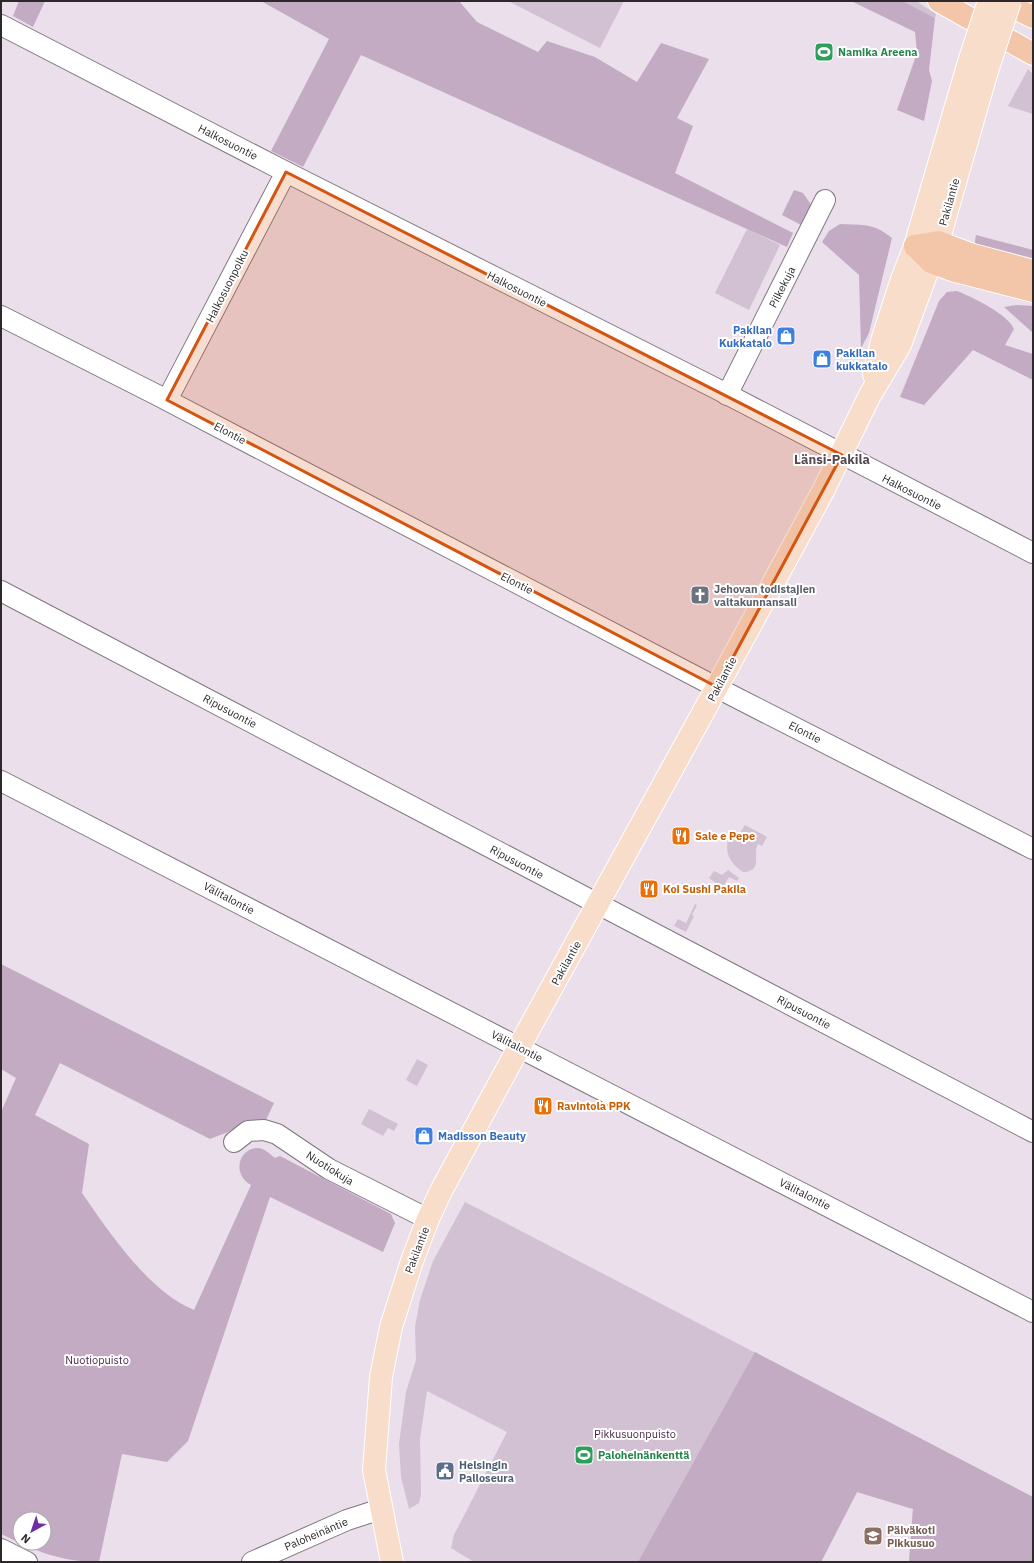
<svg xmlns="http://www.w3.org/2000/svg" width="1034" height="1563" font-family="'IBM Plex Sans',sans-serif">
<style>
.green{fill:#d2c1d2}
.forest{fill:#c3abc4;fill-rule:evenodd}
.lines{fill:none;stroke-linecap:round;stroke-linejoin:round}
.minor-casing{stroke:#817781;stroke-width:22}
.major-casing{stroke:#fff;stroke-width:24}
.highway-casing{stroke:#fff;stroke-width:24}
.minor{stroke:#fff;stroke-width:20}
.major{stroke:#f8ddcb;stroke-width:22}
.highway{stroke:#f3c6a9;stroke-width:22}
.major-bridge-casing{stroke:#fff;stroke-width:24;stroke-linecap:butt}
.major-bridge{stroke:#f8ddcb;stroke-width:22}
.marked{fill:#d5540f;fill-opacity:0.2;stroke:#d5540f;stroke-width:3;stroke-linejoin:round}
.labels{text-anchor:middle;stroke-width:4;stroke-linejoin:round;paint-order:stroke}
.leisure-label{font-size:11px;font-weight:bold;fill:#27864d;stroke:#fff;text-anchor:start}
.street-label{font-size:11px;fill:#2c282c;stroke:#fff}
.shop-label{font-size:11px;font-weight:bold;fill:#366cbe;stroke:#fff;text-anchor:start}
.worship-label{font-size:11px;font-weight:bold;fill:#5b616d;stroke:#fff;text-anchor:start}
.food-label{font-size:11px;font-weight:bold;fill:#c56008;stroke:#fff;text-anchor:start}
.park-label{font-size:11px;fill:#4a284b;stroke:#fff}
.service-label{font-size:11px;font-weight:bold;fill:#4e5e75;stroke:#fff;text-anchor:start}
.education-label{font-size:11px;font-weight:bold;fill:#785e54;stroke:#fff;text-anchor:start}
.quarter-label{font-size:13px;font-weight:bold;fill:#524952;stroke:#fff}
</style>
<rect width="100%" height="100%" fill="#eadfeb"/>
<!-- green -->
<g class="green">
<path d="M508 1H624L600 48Z"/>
<path d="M903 1H916L936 14 935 18Z"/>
<path d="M1028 69 1033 74V114L1008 106Z"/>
<path d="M747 229 780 245 749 310 715 293Z"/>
<path d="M745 825 767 837 762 846 758 844C752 854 764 871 743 872 729 863 723 850 730 835L736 831 740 833Z"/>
<path d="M728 870 739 878 737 881 729 877 724 885 717 884 709 878 714 871 722 875Z"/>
<path d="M695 904 697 905 692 915 694 916 686 932 674 926 678 919 686 923Z"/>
<path d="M417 1059 428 1065 417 1086 406 1080Z"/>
<path d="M369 1109 398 1124 394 1131 388 1128 383 1136 361 1124Z"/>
<path d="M465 1202 1033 1497V1562H909L913 1509 857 1492 821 1562H474L451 1548 454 1535 507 1432 427 1391 420 1439 421 1494 419 1503 409 1509 401 1477 399 1444 406 1392 416 1360 415 1327 420 1300 433 1261Z"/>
</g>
<!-- forest -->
<g class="forest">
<path d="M19 1H45L33 27 13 16Z"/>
<path d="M261 1H459L477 22 538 52 547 41 595 57 637 82 661 43 709 59 677 118 693 126 675 173 793 233 787 247 361 55 303 167 271 151 329 39Z"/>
<path d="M851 1H903L935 18 929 70 932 81 924 121 897 110 917 53 915 32Z"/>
<path d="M794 190 803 193 812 206 803 226 782 215Z"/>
<path d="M840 224C863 225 874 223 892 238L869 333 861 348 859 275 822 242 829 231Z"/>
<path d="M976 235 1033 250V265L974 247Z"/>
<path d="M957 291C972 297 1008 314 1014 329L1005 345 1033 354V380L973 350 924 405 900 397 939 301 947 292Z"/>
<path d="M1017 305 1033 306V333L1004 307Z"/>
<path d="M1 964 274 1103 266 1120 246 1121 228 1132 210 1139 60 1063 35 1115 89 1144 82 1193C109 1232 149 1292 194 1310L251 1185C231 1174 239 1147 259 1148 265 1149 270 1154 275 1158L280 1156 391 1214 395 1223 383 1252 270 1197 188 1441 167 1462 122 1454 99 1562C61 1562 35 1551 1 1534V1112L16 1078 1 1069ZM20 1519H44V1543H20Z"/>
<path d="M755 1352 1033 1497V1562H909L913 1509 857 1492 821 1562H638Z"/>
</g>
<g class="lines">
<defs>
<g id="minor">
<path d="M1 25 286 172 715 388 1033 553"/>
<path d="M1 316 157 395 735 697 1033 849"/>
<path d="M727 395 825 200"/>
<path d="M167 400 286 172"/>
<path d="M1 591 1033 1132"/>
<path d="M1 781 1033 1312"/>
<path d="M234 1142 248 1131 264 1130 277 1134 329 1169 428 1219"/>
<path d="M1 1549 27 1562"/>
<path d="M252 1562 347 1520 381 1509"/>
</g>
<g id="major">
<path d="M874 375 882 341 902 279 915 246 969 62"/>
<path d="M392 1562 374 1470 381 1377 391 1327 412 1261 428 1219 441 1191 519 1047 705 709 822 493 870 395 900 345 938 242 987 71"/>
</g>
<g id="highway">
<path d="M939 1 1033 54"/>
<path d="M1001 1 1033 17"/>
<path d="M915 246 931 262 952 270 1033 291"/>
<path d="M915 246 938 242 973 255 1033 271"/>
</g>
</defs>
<!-- minor casing -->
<use href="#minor" class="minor-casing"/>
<!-- major casing -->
<use href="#major" class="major-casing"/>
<!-- highway casing -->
<use href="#highway" class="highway-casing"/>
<!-- minor -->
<use href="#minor" class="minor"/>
<!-- major -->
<use href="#major" class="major"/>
<!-- highway -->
<use href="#highway" class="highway"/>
<defs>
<g id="major-bridge">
<path d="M969 62 989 1"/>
<path d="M987 71 1010 1"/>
</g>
</defs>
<!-- major-bridge casing -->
<use href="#major-bridge" class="major-bridge-casing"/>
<!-- major-bridge -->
<use href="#major-bridge" class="major-bridge"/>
</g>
<!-- marked area -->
<path class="marked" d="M286 172 842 455 717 687 167 400Z"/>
<!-- icons -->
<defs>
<symbol id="stadium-square" viewBox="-11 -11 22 22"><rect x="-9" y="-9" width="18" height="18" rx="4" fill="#2e9e5b" stroke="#fff"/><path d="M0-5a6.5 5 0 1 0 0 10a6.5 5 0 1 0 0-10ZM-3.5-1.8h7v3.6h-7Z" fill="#fff"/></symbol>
<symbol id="shop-square" viewBox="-11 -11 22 22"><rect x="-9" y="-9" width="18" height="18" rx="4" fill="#3f7fe0" stroke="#fff"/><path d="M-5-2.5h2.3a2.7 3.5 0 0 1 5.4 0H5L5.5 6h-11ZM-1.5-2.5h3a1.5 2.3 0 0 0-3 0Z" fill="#fff"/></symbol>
<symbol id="church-square" viewBox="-11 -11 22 22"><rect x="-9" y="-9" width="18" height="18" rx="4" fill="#6b7280" stroke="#fff"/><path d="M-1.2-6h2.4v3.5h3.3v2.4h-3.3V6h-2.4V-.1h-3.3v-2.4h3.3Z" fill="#fff"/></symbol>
<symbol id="restaurant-square" viewBox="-11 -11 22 22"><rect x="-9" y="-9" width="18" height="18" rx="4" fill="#e8710a" stroke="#fff"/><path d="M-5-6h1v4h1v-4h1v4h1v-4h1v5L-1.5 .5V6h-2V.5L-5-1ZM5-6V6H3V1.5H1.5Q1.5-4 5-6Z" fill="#fff"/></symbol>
<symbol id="civic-square" viewBox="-11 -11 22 22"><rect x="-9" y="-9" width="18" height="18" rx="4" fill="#5c6f8a" stroke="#fff"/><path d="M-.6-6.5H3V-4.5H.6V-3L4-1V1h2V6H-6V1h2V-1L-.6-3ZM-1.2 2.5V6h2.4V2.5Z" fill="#fff"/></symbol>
<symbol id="school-square" viewBox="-11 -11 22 22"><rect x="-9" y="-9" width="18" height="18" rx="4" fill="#8d6e63" stroke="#fff"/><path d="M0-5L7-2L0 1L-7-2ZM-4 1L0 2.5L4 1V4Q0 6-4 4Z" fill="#fff"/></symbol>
</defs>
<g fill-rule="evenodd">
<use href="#stadium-square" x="813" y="41" width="22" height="22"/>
<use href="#shop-square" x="775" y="325" width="22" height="22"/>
<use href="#shop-square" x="811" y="348" width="22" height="22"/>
<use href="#church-square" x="689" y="584" width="22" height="22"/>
<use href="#restaurant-square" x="670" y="825" width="22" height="22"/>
<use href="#restaurant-square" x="638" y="878" width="22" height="22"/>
<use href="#restaurant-square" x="532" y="1095" width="22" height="22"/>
<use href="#shop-square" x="413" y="1125" width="22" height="22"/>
<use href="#stadium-square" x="573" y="1444" width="22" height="22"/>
<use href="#civic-square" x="434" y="1460" width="22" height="22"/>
<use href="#school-square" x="862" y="1525" width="22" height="22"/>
</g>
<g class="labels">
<!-- leisure labels -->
<g class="leisure-label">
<text x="838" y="56">Namika Areena</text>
<text x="598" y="1459">Paloheinänkenttä</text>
</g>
<!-- street labels -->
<g class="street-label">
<text transform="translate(228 142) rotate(27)" y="4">Halkosuontie</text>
<text transform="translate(949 202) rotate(-74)" y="4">Pakilantie</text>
<text transform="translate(227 286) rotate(-63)" y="4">Halkosuonpolku</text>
<text transform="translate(782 287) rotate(-63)" y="4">Pilkekuja</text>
<text transform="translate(517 289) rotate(27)" y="4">Halkosuontie</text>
<text transform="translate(230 433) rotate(28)" y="4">Elontie</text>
<text transform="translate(912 492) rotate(27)" y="4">Halkosuontie</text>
<text transform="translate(517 583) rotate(27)" y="4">Elontie</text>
<text transform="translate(722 679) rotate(-62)" y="4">Pakilantie</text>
<text transform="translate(230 711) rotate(28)" y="4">Ripusuontie</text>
<text transform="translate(805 732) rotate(27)" y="4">Elontie</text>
<text transform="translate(517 862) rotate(28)" y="4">Ripusuontie</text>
<text transform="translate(229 898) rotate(28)" y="4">Välitalontie</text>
<text transform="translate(566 963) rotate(-61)" y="4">Pakilantie</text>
<text transform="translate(804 1012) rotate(28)" y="4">Ripusuontie</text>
<text transform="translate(517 1046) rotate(27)" y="4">Välitalontie</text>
<text transform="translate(330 1168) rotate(32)" y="4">Nuotiokuja</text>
<text transform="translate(805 1194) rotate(27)" y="4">Välitalontie</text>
<text transform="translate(417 1250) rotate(-69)" y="4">Pakilantie</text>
<text transform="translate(316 1534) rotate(-23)" y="4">Paloheinäntie</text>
</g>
<!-- shop labels -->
<g class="shop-label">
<text x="772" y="334" text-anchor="end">Pakilan<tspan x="772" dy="13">Kukkatalo</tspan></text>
<text x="836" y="357">Pakilan<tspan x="836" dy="13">kukkatalo</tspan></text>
<text x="438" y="1140">Madisson Beauty</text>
</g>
<!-- worship labels -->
<g class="worship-label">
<text x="714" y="593">Jehovan todistajien<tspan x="714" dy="13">valtakunnansali</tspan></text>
</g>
<!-- food labels -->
<g class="food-label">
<text x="695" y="840">Sale e Pepe</text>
<text x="663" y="893">Koi Sushi Pakila</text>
<text x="557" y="1110">Ravintola PPK</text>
</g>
<!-- park labels -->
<g class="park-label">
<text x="97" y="1364">Nuotiopuisto</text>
<text x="635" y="1438">Pikkusuonpuisto</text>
</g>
<!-- service labels -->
<g class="service-label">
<text x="459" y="1469">Helsingin<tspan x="459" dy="13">Palloseura</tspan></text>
</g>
<!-- education labels -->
<g class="education-label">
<text x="887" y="1534">Päiväkoti<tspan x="887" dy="13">Pikkusuo</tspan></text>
</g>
<!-- quarter labels -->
<g class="quarter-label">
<text x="832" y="464">Länsi-Pakila</text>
</g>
</g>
<!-- border -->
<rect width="1034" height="1563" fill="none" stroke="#2c282c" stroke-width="4"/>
<!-- north arrow -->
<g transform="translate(32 1531) rotate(220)"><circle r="19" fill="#ffffff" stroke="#aba9ab"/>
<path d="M0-3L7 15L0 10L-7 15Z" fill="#712ea2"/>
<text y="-6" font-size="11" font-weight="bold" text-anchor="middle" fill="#2c282c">N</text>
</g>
</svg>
